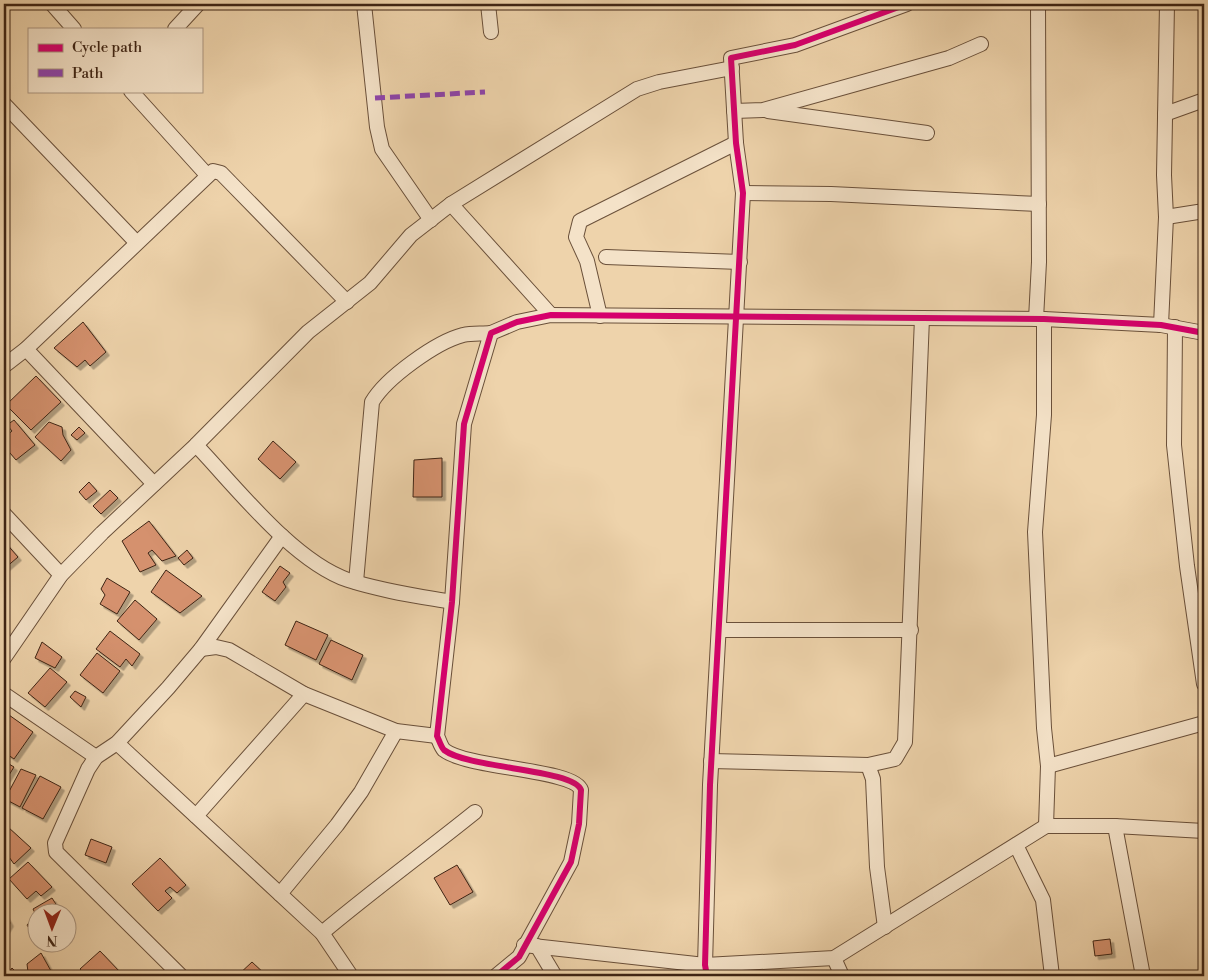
<svg xmlns="http://www.w3.org/2000/svg" width="1208" height="980" font-family="'Libre Bodoni',serif">
<style>
.building{fill:#d5916e;stroke:#3e2414;filter:url(#shadow)}
.lines{fill:none;stroke-linecap:round;stroke-linejoin:round}
.minor-casing{stroke:#6a503a;stroke-width:16}
.minor{stroke:#f4e2c8;stroke-width:14}
.quiet{stroke:#8e44ad;stroke-width:5;stroke-dasharray:10 5;stroke-linecap:butt}
.cycleway-casing{stroke:#f4e2c8;stroke-width:9}
.cycleway{stroke:#d6006c;stroke-width:6}
</style>
<defs>
<filter id="shadow"><feDropShadow dx="3.5" dy="3.5" stdDeviation="0" flood-color="#0004"/></filter>
</defs>
<rect width="100%" height="100%" fill="#eed3ab"/>
<filter id="stains"><feTurbulence type="fractalNoise" baseFrequency=".004" numOctaves="4"/><feColorMatrix values="0 0 0 0 .2 0 0 0 0 .09 0 0 0 0 .02 0 0 0 .5 -.17"/></filter>
<radialGradient id="worn" r=".72"><stop offset=".6" stop-color="#630" stop-opacity="0"/><stop offset="1" stop-color="#630" stop-opacity=".3"/></radialGradient>
<!-- building -->
<g class="building">
<path d="M83 322 106 352 90 366 85 360 77 367 54 348Z"/>
<path d="M36 376 61 402 31 430 6 405Z"/>
<path d="M14 420 35 445 16 460 4 446V438L12 431 7 425Z"/>
<path d="M49 422 62 427 63 435 71 450 61 461 35 437Z"/>
<path d="M79 427 85 433 77 440 71 435Z"/>
<path d="M273 441 296 462 280 479 258 459Z"/>
<path d="M442 458V497H413L414 460Z"/>
<path d="M89 482 97 491 86 500 79 492Z"/>
<path d="M110 490 118 498 101 514 93 506Z"/>
<path d="M149 521 176 556 162 561 152 550 148 553 156 565 140 572 122 541Z"/>
<path d="M4 541 18 557 4 569Z"/>
<path d="M187 550 193 558 184 565 178 558Z"/>
<path d="M280 566 290 573 283 582 286 587 275 601 262 592Z"/>
<path d="M166 570 202 596 180 613 151 592Z"/>
<path d="M107 578 130 592 117 614 100 604 105 595 101 589Z"/>
<path d="M135 600 157 619 139 640 117 621Z"/>
<path d="M296 621 328 635 316 660 285 645Z"/>
<path d="M110 631 140 654 132 666 126 659 120 667 96 649Z"/>
<path d="M331 640 363 655 352 680 319 664Z"/>
<path d="M42 642 62 657 55 668 35 658Z"/>
<path d="M97 653 120 671 103 693 80 675Z"/>
<path d="M50 668 67 682 45 707 28 693Z"/>
<path d="M75 691 86 697 81 707 70 697Z"/>
<path d="M9 715 33 732 14 759 4 752V723Z"/>
<path d="M4 761 14 767 4 783Z"/>
<path d="M21 769 36 775 20 807 5 799Z"/>
<path d="M40 776 61 787 43 819 22 808Z"/>
<path d="M8 827 31 848 14 864 4 850V836Z"/>
<path d="M91 839 112 847 106 863 85 855Z"/>
<path d="M160 858 186 885 177 893 170 887 165 891 172 898 158 911 132 884Z"/>
<path d="M28 862 52 887 41 896 36 891 27 899 9 879Z"/>
<path d="M457 865 473 892 450 905 434 878Z"/>
<path d="M52 898 61 912H38V942H40L38 944 27 925 36 915 33 909Z"/>
<path d="M4 912 10 923 4 933Z"/>
<path d="M1110 939 1112 954 1095 956 1093 941Z"/>
<path d="M100 951 120 972 115 976H86L80 969Z"/>
<path d="M41 953 51 971 45 976H26L28 972 27 964Z"/>
<path d="M252 962 267 976H237Z"/>
<path d="M12 968 19 975 6 976Z"/>
</g>
<g class="lines">
<defs>
<g id="minor">
<path d="M52 4 74 29"/>
<path d="M364 4 377 127 382 149 431 220"/>
<path d="M488 4 491 32"/>
<path d="M175 29 198 4"/>
<path d="M131 91 207 175"/>
<path d="M4 104 136 242"/>
<path d="M734 111 763 110 949 58 981 44"/>
<path d="M768 111 927 133"/>
<path d="M1165 114 1204 100"/>
<path d="M743 193 831 194 1039 204"/>
<path d="M451 204 551 315"/>
<path d="M1166 217 1204 211"/>
<path d="M606 257 740 262"/>
<path d="M600 316 587 261 576 237 580 221 736 143"/>
<path d="M1036 319 1039 262 1038 4"/>
<path d="M1044 319V415L1035 532 1044 728 1048 766 1046 826"/>
<path d="M1161 325 1166 217 1164 175 1167 4"/>
<path d="M1175 327 1174 445 1187 566 1204 684"/>
<path d="M26 349 154 484"/>
<path d="M4 366 26 349 213 171 221 173 347 302"/>
<path d="M196 445C236 487 293 561 348 580 382 591 418 596 452 602"/>
<path d="M4 514 61 575"/>
<path d="M356 582 372 402C386 378 436 342 463 335 472 333 482 334 491 333"/>
<path d="M719 630H911"/>
<path d="M201 649 216 647 229 650 304 694 396 731 437 736"/>
<path d="M4 658 61 575 102 533 196 445 308 332 370 283 411 235 451 204 637 89 659 82 732 68"/>
<path d="M4 694 96 757"/>
<path d="M117 743 322 933 351 976"/>
<path d="M711 761 868 765 895 759 905 742 922 318"/>
<path d="M868 765 873 779 877 867 885 927"/>
<path d="M1048 766 1204 723"/>
<path d="M196 816 304 694"/>
<path d="M1115 826 1143 976"/>
<path d="M1016 845 1043 900 1052 976"/>
<path d="M280 894 337 825 361 792 396 731"/>
<path d="M322 933C372 891 424 853 475 812"/>
<path d="M524 945 705 965 834 958 1046 826H1115L1204 831"/>
<path d="M537 946 555 976"/>
<path d="M834 958 842 976"/>
<path d="M181 976 56 852 55 843 88 769 96 757 117 743 168 688 201 649 282 536"/>
<path d="M496 976 519 957 571 862 579 824 581 790C574 769 469 769 444 750 441 747 439 740 437 736L452 602 464 424 491 333 517 322 551 315 1044 319 1161 325 1204 333"/>
<path d="M707 976 705 965 710 785 743 193 736 143 731 58 795 45 907 4"/>
</g>
</defs>
<!-- minor casing -->
<use href="#minor" class="minor-casing"/>
<!-- minor -->
<use href="#minor" class="minor"/>
<!-- quiet -->
<path class="quiet" d="M375 98 485 92"/>
<defs>
<g id="cycleway">
<path d="M496 976 519 957 571 862 579 824 581 790C574 769 469 769 444 750 441 747 439 740 437 736L452 602 464 424 491 333 517 322 551 315 1044 319 1161 325 1204 333"/>
<path d="M707 976 705 965 710 785 743 193 736 143 731 58 795 45 907 4"/>
</g>
</defs>
<!-- cycleway casing -->
<use href="#cycleway" class="cycleway-casing"/>
<!-- cycleway -->
<use href="#cycleway" class="cycleway"/>
</g>
<!-- margin -->
<rect width="1208" height="980" fill="none" stroke="#eed3ab" stroke-width="20"/>
<rect x="5" y="5" width="1198" height="970" fill="none" stroke="#3e2414" stroke-width="2.5"/>
<rect x="10" y="10" width="1188" height="960" fill="none" stroke="#3e2414"/>
<!-- legend -->
<rect x="28" y="28" width="175" height="65" fill="#f4e2c8" stroke="#ab9680"/>
<rect x="38" y="44" width="25" height="8" fill="#d6006c" stroke="#ab9680"/>
<text x="72" y="52" font-size="15" fill="#3e2414">Cycle path</text>
<rect x="38" y="69" width="25" height="8" fill="#8e44ad" stroke="#ab9680"/>
<text x="72" y="78" font-size="15" fill="#3e2414">Path</text>
<!-- north arrow -->
<g transform="translate(52 928) rotate(181)"><circle r="24" fill="#f4e2c8" stroke="#ab9680"/>
<path d="M0-4L9 19L0 12L-9 19Z" fill="#8f2418"/>
<text y="-8" font-size="14" font-weight="bold" text-anchor="middle" fill="#3e2414">N</text>
</g>
<rect width="100%" height="100%" filter="url(#stains)"/>
<rect width="100%" height="100%" fill="url(#worn)"/>
</svg>
